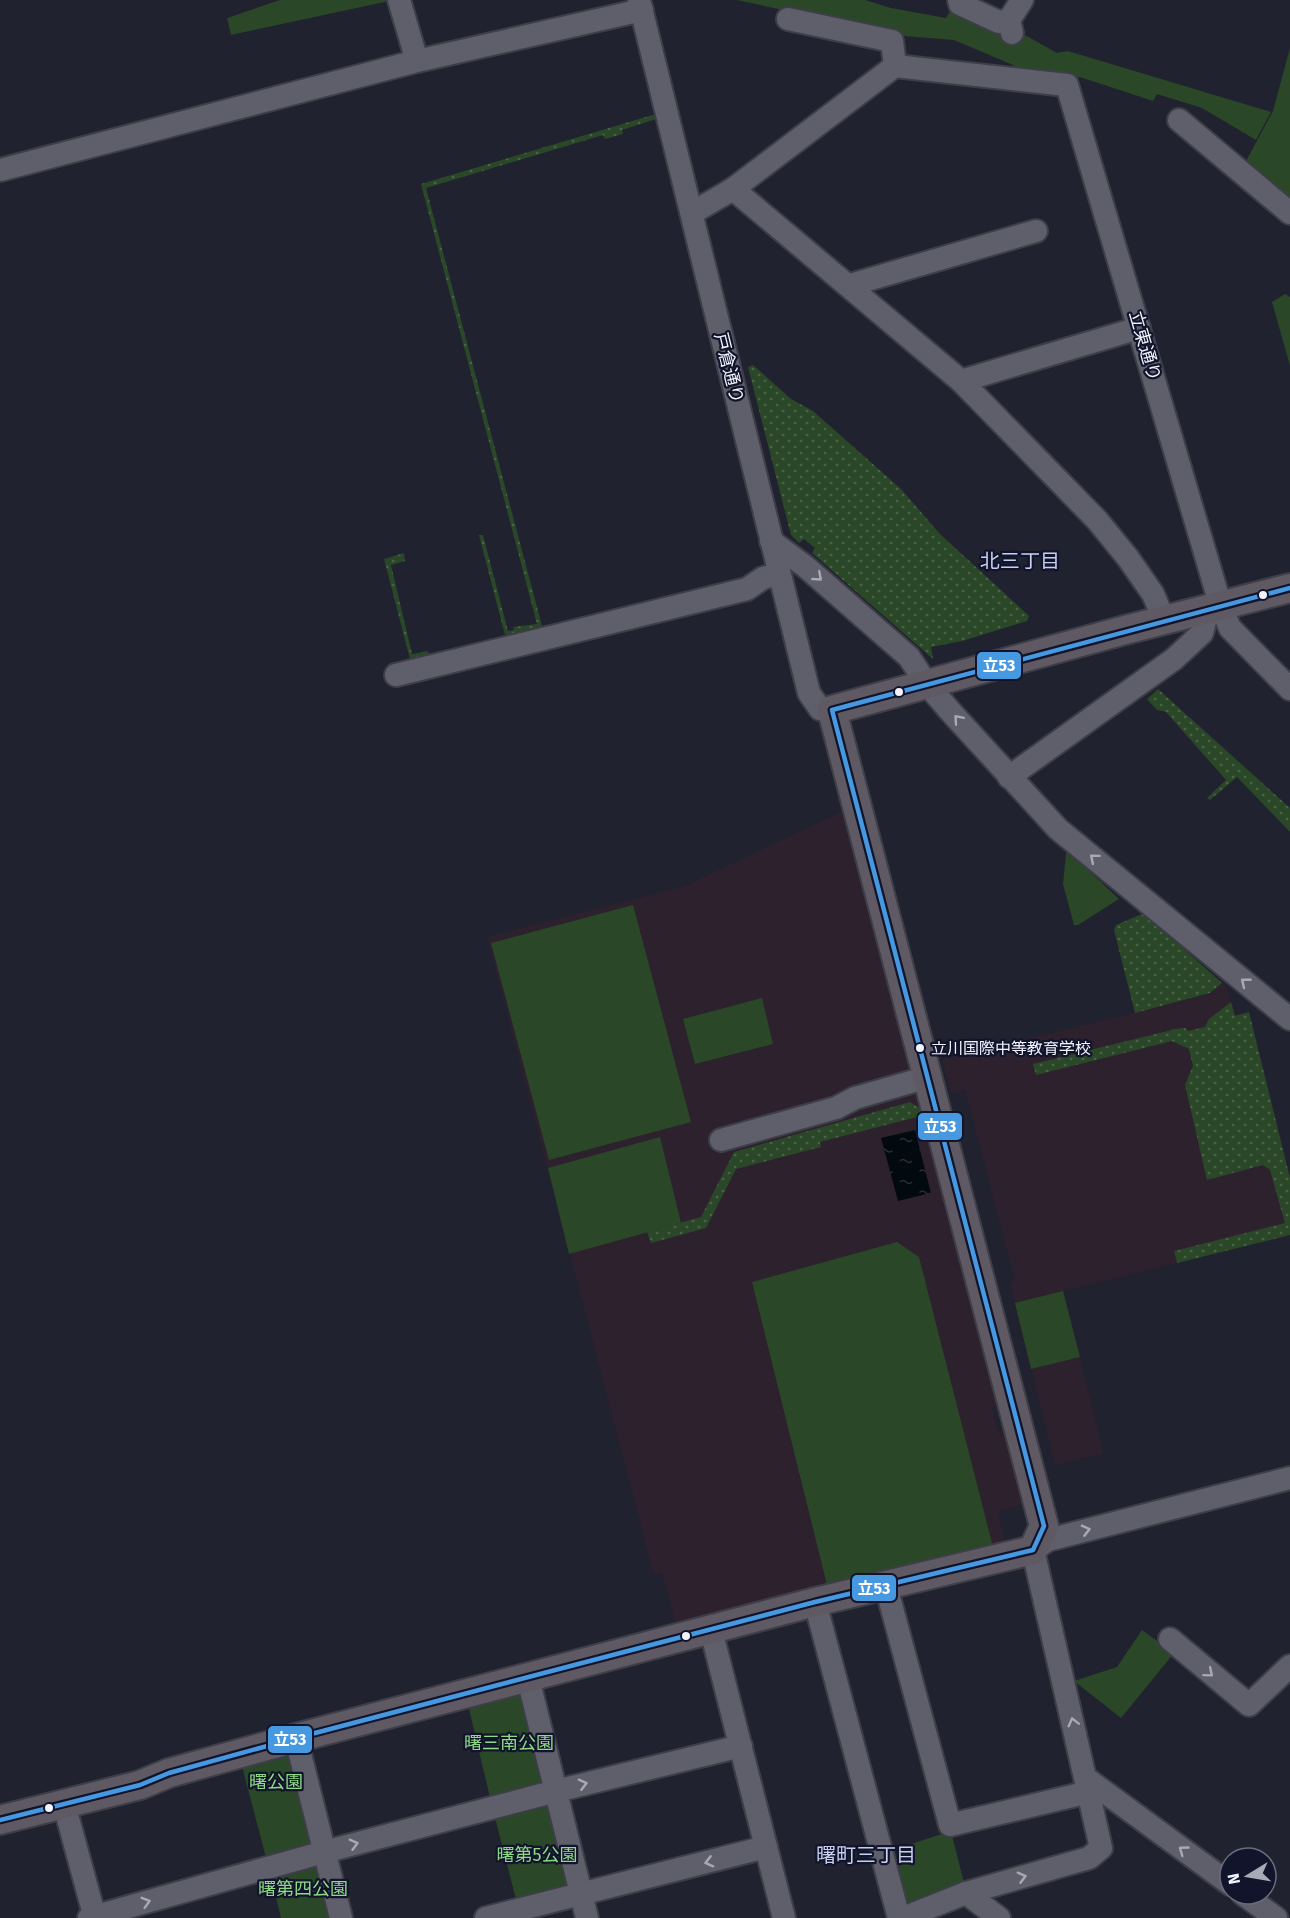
<svg xmlns="http://www.w3.org/2000/svg" width="1290" height="1918" font-family="'Fira Sans','Noto Sans JP',sans-serif">
<style>
.education{fill:#2d212e}
.grass{fill:url(#grass-dots)}
.park{fill:#2a4728}
.water{fill:url(#water-ripples)}
.lines{fill:none;stroke-linecap:round;stroke-linejoin:round}
.minor-casing{stroke:#3d3e48;stroke-width:26}
.major-casing{stroke:#3d3e48;stroke-width:32}
.minor{stroke:#5e5f6a;stroke-width:22}
.major{stroke:#5f5963;stroke-width:28}
.bus-1-casing{stroke:#11142a;stroke-width:9}
.bus-1{stroke:#4699e1;stroke-width:4.5}
.oneway{stroke:#a8a9b4}
.bus-dot{fill:#f1f3fd;stroke:#11142a;stroke-width:2}
.labels{text-anchor:middle;stroke-width:4.5;stroke-linejoin:round;paint-order:stroke}
.bus-label{font-size:16px;fill:#f1f3fd;stroke:#11142a;text-anchor:start}
.street-label{font-size:18px;fill:#f1f3fd;stroke:#11142a}
.park-label{font-size:18px;fill:#8edb86;stroke:#11142a}
.neighbourhood-label{font-size:20px;fill:#c7ceee;stroke:#11142a}
.line-badge{stroke:#11142a;stroke-width:2}
.badge-label{font-size:16px;text-anchor:middle;font-weight:bold;fill:#fff}
</style>
<defs>
<pattern id="grass-dots" width="8" height="8" patternUnits="userSpaceOnUse" patternTransform="scale(1.5)"><rect width="8" height="8" fill="#2a4728"/><path d="M2 2h.1M6 6h.1" fill="none" stroke="#496248" stroke-width="1.8" stroke-linecap="round"/></pattern>
<pattern id="water-ripples" width="26" height="14" patternUnits="userSpaceOnUse" patternTransform="scale(1.5)"><rect width="26" height="14" fill="#030a0f"/><path d="M2 4q2-2 4 0t4 0M15 11q2-2 4 0t4 0" fill="none" stroke="#282e33"/></pattern>
</defs>
<rect width="100%" height="100%" fill="#20222f"/>
<!-- education -->
<g class="education">
<path d="M843 811 919 1108 926 1112 949 1209 945 1210 948 1222 952 1223 999 1401 992 1409 998 1431 1007 1433 1026 1503 998 1512 1005 1544 677 1629 662 1573 654 1575 487 937 685 886Z"/>
<path d="M1222 983 1227 987 1235 1015 1249 1012 1290 1178V1235L1063 1291 1104 1453 1055 1465 1010 1283 1015 1280 965 1090 951 1093 942 1060 1210 994Z"/>
</g>
<!-- grass -->
<g class="grass">
<path d="M656 114V119L622 130 623 134 605 139 603 135 426 188 542 626 505 635 479 535H483L508 631 514 630 513 627 537 624 421 184Z"/>
<path d="M753 365 791 399 813 411 901 489 940 534 1029 616 1027 621 962 641 931 647 933 659 812 553 815 548 804 539 799 543 791 535 748 367Z"/>
<path d="M404 553 405 561 391 565 412 654 428 651 429 656 411 663 384 559Z"/>
<path d="M1158 689 1290 808V832L1237 777 1210 800 1207 798 1226 780 1166 712 1157 710 1147 699Z"/>
<path d="M1142 914 1153 921 1222 983 1210 993 1135 1013 1114 930 1116 925Z"/>
<path d="M1231 1002 1235 1016 1249 1012 1290 1178V1235L1177 1263 1174 1251 1285 1223 1270 1170 1263 1165 1207 1180 1185 1085 1193 1066 1189 1049 1172 1041 1036 1075 1033 1064 1176 1029 1185 1028 1188 1031 1205 1027 1209 1019Z"/>
<path d="M910 1102 926 1112 921 1116 820 1142 821 1147 736 1169 706 1228 651 1243 647 1232 701 1217 734 1152Z"/>
</g>
<!-- park -->
<g class="park">
<path d="M280 0H415L389 1 231 35 227 18Z"/>
<path d="M737 0H865L891 8 946 18 952 8 1022 41 1025 35 1057 53 1068 51 1271 112 1256 140 1202 108 1157 94 1153 101 1080 77 1061 80 1019 74 1013 65 954 40 904 36Z"/>
<path d="M1290 48V200L1245 163 1273 111Z"/>
<path d="M1285 294 1290 297V366L1272 302Z"/>
<path d="M1069 852 1119 899 1078 925H1074L1063 884 1066 853Z"/>
<path d="M633 905 691 1122 549 1160 491 943Z"/>
<path d="M762 998 773 1044 695 1064 683 1019Z"/>
<path d="M660 1137 681 1223 569 1254 548 1168Z"/>
<path d="M897 1242 919 1257 993 1547 827 1585 752 1282Z"/>
<path d="M1063 1291 1080 1357 1031 1369 1015 1303Z"/>
<path d="M1142 1630 1174 1653 1121 1718 1074 1681 1117 1667Z"/>
<path d="M526 1681 552 1790 492 1806 466 1696Z"/>
<path d="M295 1740 322 1851 268 1865 239 1755Z"/>
<path d="M553 1794 578 1892 518 1907 493 1810Z"/>
<path d="M951 1831 966 1891 901 1918 886 1865 907 1858 905 1846Z"/>
<path d="M323 1854 339 1918H281L269 1868Z"/>
</g>
<!-- water -->
<path class="water" d="M915 1130 931 1193 898 1201 881 1138Z"/>
<g class="lines">
<defs>
<g id="minor">
<path d="M399 0 417 61"/>
<path d="M639 0 809 693 820 709 832 710"/>
<path d="M959 0 960 4 999 22 1009 20"/>
<path d="M788 19 892 41 895 66"/>
<path d="M1012 33 1009 20 1022 0"/>
<path d="M1179 120 1290 213"/>
<path d="M0 170 417 61 642 10"/>
<path d="M733 189 961 381 1097 520 1128 558 1153 594 1165 622"/>
<path d="M692 213 733 189 895 66 1067 85 1221 607 1230 628 1290 689"/>
<path d="M850 285 1036 231"/>
<path d="M961 381 1139 328"/>
<path d="M771 541 806 567 909 657 926 683 950 711 1058 829 1290 1019"/>
<path d="M396 675 747 589 763 578 779 574"/>
<path d="M1009 777 1174 659 1202 633 1208 610"/>
<path d="M721 1140 836 1108 855 1098 928 1077"/>
<path d="M886 1586 950 1825 1089 1792"/>
<path d="M815 1602 899 1918"/>
<path d="M711 1630 784 1918"/>
<path d="M1170 1639 1249 1705 1290 1666"/>
<path d="M528 1678 587 1918"/>
<path d="M296 1738 341 1918"/>
<path d="M1087 1779 1230 1884"/>
<path d="M64 1804 95 1918"/>
<path d="M966 1893 999 1918"/>
<path d="M1243 1894 1276 1918"/>
<path d="M89 1918 324 1852 556 1791 741 1746"/>
<path d="M486 1918 766 1847"/>
<path d="M903 1918 966 1893 1089 1858 1101 1848 1033 1550 1048 1540 1290 1478"/>
</g>
<path id="major" d="M0 1820 140 1785 169 1773 296 1738 815 1602 1033 1550 1044 1526 832 710 1125 630 1290 588"/>
</defs>
<!-- minor casing -->
<use href="#minor" class="minor-casing"/>
<!-- major casing -->
<use href="#major" class="major-casing"/>
<!-- minor -->
<use href="#minor" class="minor"/>
<!-- major -->
<use href="#major" class="major"/>
<defs>
<path id="bus-1" d="M0 1820 140 1785 169 1773 296 1738 815 1602 1033 1550 1044 1526 832 710 1290 588"/>
</defs>
<!-- bus-1 casing -->
<use href="#bus-1" class="bus-1-casing"/>
<!-- bus-1 -->
<use href="#bus-1" class="bus-1"/>
</g>
<!-- one-way arrows -->
<defs><path id="oneway-chevron" d="M-2-3.5L2.5 0L-2 3.5" fill="none" stroke-width="1.6" stroke-linecap="round" stroke-linejoin="round" transform="scale(1.5)"/></defs>
<g class="oneway">
<use href="#oneway-chevron" transform="translate(818 577) rotate(41)"/>
<use href="#oneway-chevron" transform="translate(958 719) rotate(-131)"/>
<use href="#oneway-chevron" transform="translate(1094 858) rotate(-140)"/>
<use href="#oneway-chevron" transform="translate(1245 982) rotate(-141)"/>
<use href="#oneway-chevron" transform="translate(1086 1530) rotate(-14)"/>
<use href="#oneway-chevron" transform="translate(1209 1673) rotate(40)"/>
<use href="#oneway-chevron" transform="translate(1073 1722) rotate(-104)"/>
<use href="#oneway-chevron" transform="translate(583 1784) rotate(-14)"/>
<use href="#oneway-chevron" transform="translate(354 1844) rotate(-15)"/>
<use href="#oneway-chevron" transform="translate(1183 1850) rotate(-144)"/>
<use href="#oneway-chevron" transform="translate(709 1862) rotate(166)"/>
<use href="#oneway-chevron" transform="translate(1022 1877) rotate(-15)"/>
<use href="#oneway-chevron" transform="translate(146 1902) rotate(-16)"/>
</g>
<!-- markers -->
<g class="bus-dot">
<circle cx="1263" cy="595" r="5"/>
<circle cx="899" cy="692" r="5"/>
<circle cx="920" cy="1048" r="5"/>
<circle cx="686" cy="1636" r="5"/>
<circle cx="49" cy="1808" r="5"/>
</g>
<g class="labels">
<!-- bus labels -->
<g class="bus-label">
<text x="931" y="1054">立川国際中等教育学校</text>
</g>
<!-- street labels -->
<g class="street-label">
<text transform="translate(1145 346) rotate(74)" y="6">立東通り</text>
<text transform="translate(729 368) rotate(76)" y="6">戸倉通り</text>
</g>
<!-- park labels -->
<g class="park-label">
<text x="509" y="1749">曙三南公園</text>
<text x="276" y="1788">曙公園</text>
<text x="537" y="1861">曙第5公園</text>
<text x="303" y="1895">曙第四公園</text>
</g>
<!-- neighbourhood labels -->
<g class="neighbourhood-label">
<text x="1020" y="568">北三丁目</text>
<text x="866" y="1862">曙町三丁目</text>
</g>
</g>
<g class="line-badge">
<rect x="976" y="651" width="46" height="29" rx="6" fill="#4699e1"/>
<rect x="917" y="1112" width="46" height="29" rx="6" fill="#4699e1"/>
<rect x="851" y="1574" width="46" height="28" rx="6" fill="#4699e1"/>
<rect x="267" y="1725" width="46" height="29" rx="6" fill="#4699e1"/>
</g>
<g class="badge-label">
<text x="999" y="671">立53</text>
<text x="940" y="1132">立53</text>
<text x="874" y="1594">立53</text>
<text x="290" y="1745">立53</text>
</g>
<!-- north arrow -->
<g transform="translate(1248 1876) rotate(259)"><circle r="28" fill="#11142a" stroke="#6b6d7e" stroke-width="1.5"/>
<path d="M0-4.5L10 22L0 15L-10 22Z" fill="#a8aab5"/>
<text y="-9" font-size="16" font-weight="bold" text-anchor="middle" fill="#f1f3fd">N</text>
</g>
</svg>
